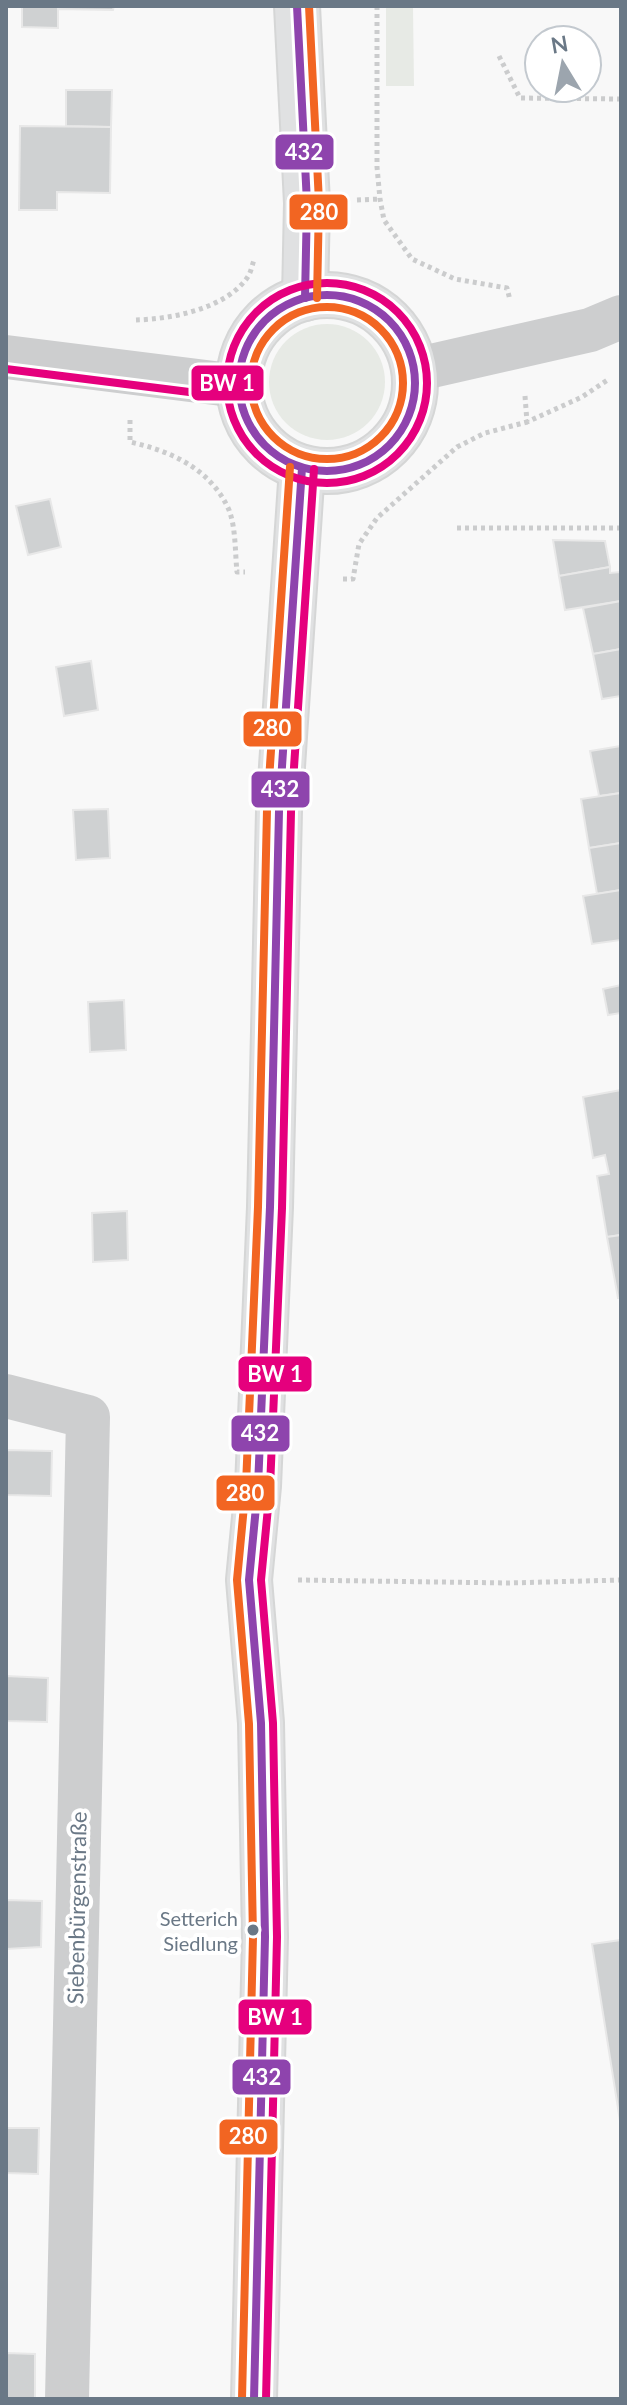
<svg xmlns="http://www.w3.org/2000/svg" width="627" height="2405" font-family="Lato,sans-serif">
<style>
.green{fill:#e7eae5}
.building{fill:#cfd1d2;stroke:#e8e8e8;stroke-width:2}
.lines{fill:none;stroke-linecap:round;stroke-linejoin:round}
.major-casing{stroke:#d5d6d6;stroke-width:48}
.path{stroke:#cbcccd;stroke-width:5;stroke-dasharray:4 4;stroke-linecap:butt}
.minor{stroke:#cdcecf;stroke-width:44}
.major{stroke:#e0e1e2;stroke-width:44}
.bus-1-casing{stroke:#fff;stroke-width:14}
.bus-2-casing{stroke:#fff;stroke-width:14}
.bus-3-casing{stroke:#fff;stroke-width:14}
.bus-1{stroke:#8e44ad;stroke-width:8}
.bus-2{stroke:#e5007d;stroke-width:8}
.bus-3{stroke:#f26522;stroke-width:8}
.bus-dot{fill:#6a7886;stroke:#fff;stroke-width:3}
.labels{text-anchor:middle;stroke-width:8;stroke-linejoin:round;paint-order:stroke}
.bus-label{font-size:20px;fill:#6a7886;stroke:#fff;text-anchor:end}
.street-label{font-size:22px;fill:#6a7886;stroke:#fff}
.line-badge{stroke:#fff;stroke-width:3}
.badge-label{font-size:22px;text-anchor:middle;font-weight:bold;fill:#fff}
</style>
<rect width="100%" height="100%" fill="#f8f8f8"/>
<!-- green -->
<g class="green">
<path d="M386 6H413L414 86H386Z"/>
<circle cx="327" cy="382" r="58"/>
</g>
<!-- building -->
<g class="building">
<path d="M22 6H114L113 10 58 9V28L22 27Z"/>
<path d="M66 90H112L111 127 66 126Z"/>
<path d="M20 126 111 127 110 193 57 192V210H19Z"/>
<path d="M50 499 61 547 28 555 16 506Z"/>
<path d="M553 540 605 541 610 567 559 576Z"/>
<path d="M610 567V573L621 572V601L565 610 559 576Z"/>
<path d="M621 601V649L593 654 583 608Z"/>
<path d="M621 649V696L602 699 593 654Z"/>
<path d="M91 661 98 710 64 716 56 667Z"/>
<path d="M621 746V793L599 796 590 751Z"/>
<path d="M621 793V843L589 848 581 799Z"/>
<path d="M108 809 110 858 76 860 73 810Z"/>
<path d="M621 843V890L597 894 589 848Z"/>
<path d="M621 890V940L592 944 583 896Z"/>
<path d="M621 985V1013L608 1015 603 989Z"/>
<path d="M124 1000 126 1050 90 1052 88 1002Z"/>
<path d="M621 1090V1235L607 1237 597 1176 609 1174 605 1155 593 1158 583 1097Z"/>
<path d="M127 1211 128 1260 93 1262 92 1213Z"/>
<path d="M621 1235V1298H618L607 1237Z"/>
<path d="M6 1450 52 1451 51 1496 6 1495Z"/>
<path d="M6 1676 48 1678 47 1722 6 1721Z"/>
<path d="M6 1900 42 1901 41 1947 6 1949Z"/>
<path d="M621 1940V2127L592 1944Z"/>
<path d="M6 2128H39L38 2174 6 2173Z"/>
<path d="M6 2353 35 2354V2399H6Z"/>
</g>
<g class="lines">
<defs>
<g id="major">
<path d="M297 6 307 203 305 298"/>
<circle cx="327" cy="383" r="88"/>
<path d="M254 2399 265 1937 261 1723 249 1580 258 1486 270 1207 279 811 302 468"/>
</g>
</defs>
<!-- major casing -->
<use href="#major" class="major-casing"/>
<!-- path -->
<g class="path">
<path d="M377 6V167L380 199 384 220 412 259 455 279 507 288 510 300"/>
<path d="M499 56 520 98 621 99"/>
<path d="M357 200 380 199"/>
<path d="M136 320C171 319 225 309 247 278 251 273 252 265 254 260"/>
<path d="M525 396 527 422 582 397 609 379"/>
<path d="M130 420V442C171 451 211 469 229 510 236 528 235 553 237 572H245"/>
<path d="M457 528H621"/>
<path d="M343 579H353L359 544 377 518 457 447 485 433 527 422"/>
<path d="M298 1580 509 1583 621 1580"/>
</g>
<!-- minor -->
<g class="minor">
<path d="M6 357 238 386"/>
<path d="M414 370 590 330 621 317"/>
<path d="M6 1396 88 1417 67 2399"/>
</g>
<!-- major -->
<use href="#major" class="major"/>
<defs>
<g id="bus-1">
<path d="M297 6 307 203 305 298"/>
<circle cx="327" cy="383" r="88"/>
<path d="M254 2399 265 1937 261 1723 249 1580 258 1486 270 1207 279 811 302 468"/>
</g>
<g id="bus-2">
<circle cx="327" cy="383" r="100"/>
<path d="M6 369 237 398"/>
<path d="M266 2399 277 1937 273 1723 261 1580 270 1487 282 1208 291 812 314 469"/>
</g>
<g id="bus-3">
<path d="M309 6 319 202 317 298"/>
<circle cx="327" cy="383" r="76"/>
<path d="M242 2399 253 1937 249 1724 237 1580 246 1485 258 1207 267 810 290 467"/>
</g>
</defs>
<!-- bus-1 casing -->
<use href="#bus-1" class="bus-1-casing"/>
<!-- bus-2 casing -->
<use href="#bus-2" class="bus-2-casing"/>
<!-- bus-3 casing -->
<use href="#bus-3" class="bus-3-casing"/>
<!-- bus-1 -->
<use href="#bus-1" class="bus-1"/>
<!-- bus-2 -->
<use href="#bus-2" class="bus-2"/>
<!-- bus-3 -->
<use href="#bus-3" class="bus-3"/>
</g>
<!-- markers -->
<circle class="bus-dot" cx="253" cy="1930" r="7"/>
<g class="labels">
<!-- bus labels -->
<g class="bus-label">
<text x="238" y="1926">Setterich<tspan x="238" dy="25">Siedlung</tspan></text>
</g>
<!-- street labels -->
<g class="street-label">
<text transform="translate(77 1908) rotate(-89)" y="8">Siebenbürgenstraße</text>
</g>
</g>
<g class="line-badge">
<rect x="274" y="133" width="61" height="38" rx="8" fill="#8e44ad"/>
<rect x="288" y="193" width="61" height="38" rx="8" fill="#f26522"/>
<rect x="190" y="364" width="75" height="38" rx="8" fill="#e5007d"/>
<rect x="242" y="710" width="61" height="38" rx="8" fill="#f26522"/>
<rect x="250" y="770" width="61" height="39" rx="8" fill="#8e44ad"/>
<rect x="237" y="1355" width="76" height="38" rx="8" fill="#e5007d"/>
<rect x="230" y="1414" width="61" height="39" rx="8" fill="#8e44ad"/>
<rect x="215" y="1474" width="61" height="38" rx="8" fill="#f26522"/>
<rect x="237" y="1998" width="76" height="38" rx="8" fill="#e5007d"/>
<rect x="231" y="2058" width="61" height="38" rx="8" fill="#8e44ad"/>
<rect x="218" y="2118" width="61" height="38" rx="8" fill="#f26522"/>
</g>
<g class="badge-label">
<text x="304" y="160">432</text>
<text x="319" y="220">280</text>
<text x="227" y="391">BW 1</text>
<text x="272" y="736">280</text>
<text x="280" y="797">432</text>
<text x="275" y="1382">BW 1</text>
<text x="260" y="1441">432</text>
<text x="245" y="1501">280</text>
<text x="275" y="2025">BW 1</text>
<text x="262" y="2085">432</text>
<text x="248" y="2144">280</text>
</g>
<!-- border -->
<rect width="627" height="2405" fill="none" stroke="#6a7886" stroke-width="16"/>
<!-- north arrow -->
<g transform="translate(563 64) rotate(350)"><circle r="38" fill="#ffffff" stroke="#c3c9cf" stroke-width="2"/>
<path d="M0-6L14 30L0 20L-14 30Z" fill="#9ca5ae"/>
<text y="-12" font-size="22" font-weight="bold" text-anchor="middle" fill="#6a7886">N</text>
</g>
</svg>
